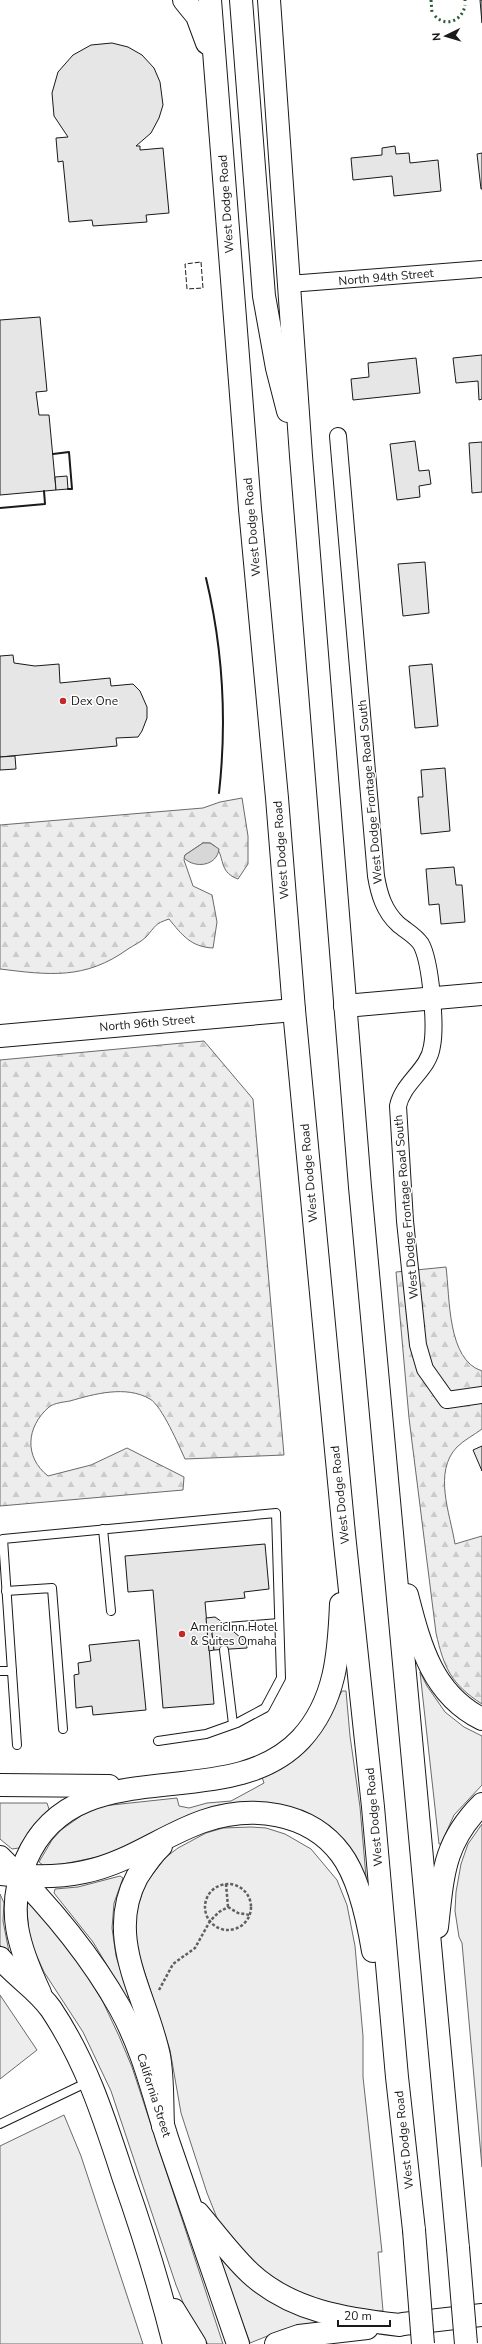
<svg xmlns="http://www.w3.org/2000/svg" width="482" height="2344" font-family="'Nunito Sans',sans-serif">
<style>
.built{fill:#ededed;stroke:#6a6a6a}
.forest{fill:url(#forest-firs);stroke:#6a6a6a}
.water{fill:#d7d7d7;stroke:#6a6a6a}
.building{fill:#e6e6e6;stroke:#1a1a1a}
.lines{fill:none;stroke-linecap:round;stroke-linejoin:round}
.lane-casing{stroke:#1a1a1a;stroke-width:10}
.street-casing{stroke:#1a1a1a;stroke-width:18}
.secondary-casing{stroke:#1a1a1a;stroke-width:24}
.highway-casing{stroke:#1a1a1a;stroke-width:24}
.path{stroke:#5f5f5f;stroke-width:2.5;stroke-dasharray:3 2;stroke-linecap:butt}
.lane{stroke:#fff;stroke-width:8}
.street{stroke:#fff;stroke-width:16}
.secondary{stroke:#fff;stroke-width:22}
.highway{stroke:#fff;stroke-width:22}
.highway-bridge-casing{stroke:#1a1a1a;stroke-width:24;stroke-linecap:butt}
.highway-bridge{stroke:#fff;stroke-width:22}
.hedge{stroke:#2b5a34;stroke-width:3;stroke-dasharray:2 3;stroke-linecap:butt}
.fence{stroke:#1a1a1a;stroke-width:1;stroke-dasharray:5 2;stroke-linecap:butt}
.wall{stroke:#1a1a1a;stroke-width:2}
.poi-dot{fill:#c62828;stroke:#fff;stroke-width:1.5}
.labels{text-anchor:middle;stroke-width:3;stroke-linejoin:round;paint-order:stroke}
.street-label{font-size:12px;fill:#1a1a1a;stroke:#fff}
.poi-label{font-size:12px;fill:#1a1a1a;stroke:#fff;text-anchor:start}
</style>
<defs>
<pattern id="forest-firs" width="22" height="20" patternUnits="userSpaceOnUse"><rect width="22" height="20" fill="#ededed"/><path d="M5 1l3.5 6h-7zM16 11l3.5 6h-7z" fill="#cbcbcb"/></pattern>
</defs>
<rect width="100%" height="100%" fill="#fff"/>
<!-- built -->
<g class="built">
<path d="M420 1672 427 1686 445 1712 464 1727 482 1736V1785L454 1815 441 1844H439Z"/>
<path d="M342 1691H346L350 1736 360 1807 366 1877 344 1846 219 1805 188 1815 153 1835 107 1855 63 1864 44 1866 39 1862 52 1840 61 1830 85 1813 102 1806 177 1798 179 1806 189 1808 207 1803 231 1801 255 1788 264 1783 262 1777 326 1721Z"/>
<path d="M0 1803H47L49 1809 31 1828 19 1848 12 1849 0 1839Z"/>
<path d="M482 1824V2167L462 1943 459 1937 455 1911 456 1892 461 1864 468 1844Z"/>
<path d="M251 1827 266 1828 285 1834 311 1849 337 1880 347 1905 355 1946 363 2036V2077L382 2252H378L383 2311H355L280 2290 223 2233 207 2193 181 2113 170 2050 136 1946 135 1915 145 1884 166 1857 178 1848 206 1833 223 1828Z"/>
<path d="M120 1876 123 1878 114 1903 112 1928 116 1956 129 1997H126L93 1942 54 1893 55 1889 78 1887Z"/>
<path d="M0 1894 4 1903 3 1921 10 1957 0 1945Z"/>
<path d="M31 1902 78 1960 103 2002 119 2036 132 2067 223 2344H208L192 2325 176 2285 111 2091 83 2032 44 1972 34 1950 29 1935 27 1909V1904Z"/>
<path d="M0 1995 37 2050 0 2079Z"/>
<path d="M64 2115 81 2156 143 2344H0V2146Z"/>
<path d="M218 2256 330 2323 285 2329 250 2343Z"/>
</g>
<!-- forest -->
<g class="forest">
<path d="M242 798 248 836V864L238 879C215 871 228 852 210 843H203L185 855 184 860 193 886 212 895 217 922 213 948C191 947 182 935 169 919 154 924 156 926 146 937 141 942 134 945 128 949 85 980 49 975 0 969V825L203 808 220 802Z"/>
<path d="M204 1041 253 1099 284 1455 185 1459C179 1446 162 1406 150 1399 126 1385 94 1394 70 1401 64 1402 54 1403 49 1407 26 1427 24 1457 48 1476L91 1465 127 1448 184 1477 183 1490 0 1506V1060Z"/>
<path d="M446 1267C450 1297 447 1360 482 1371V1429C474 1435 464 1440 457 1447 433 1472 450 1513 455 1544L482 1536V1704C451 1684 444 1668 436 1633L409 1418 396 1272Z"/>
</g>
<!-- water -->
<path class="water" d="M203 843H210L219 849C217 866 195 869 184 858L185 855Z"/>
<!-- building -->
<g class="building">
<path d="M480 0H482V23Z"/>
<path d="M112 43 128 47 142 55 154 68 160 82 163 105 159 118 151 133 136 146H140V150L163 148 169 213 146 215 147 222 93 226 92 220 69 222 63 161 58 162 56 138 68 137 54 116 52 93 58 72 73 55 91 45Z"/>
<path d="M395 146 396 154 409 153 410 163 438 160 441 191 394 196 392 176 353 180 351 158 382 155V148Z"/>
<path d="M482 153V189H481L477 154Z"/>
<path d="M40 317 47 391 36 392 39 415H49L56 490 0 495V320Z"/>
<path d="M482 355V399L479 400 478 381 456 383 453 358Z"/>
<path d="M416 358 420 393 353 400 351 379 369 377 368 363Z"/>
<path d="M415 441 419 471 429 470 431 484 419 486 420 497 397 500 390 444Z"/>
<path d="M482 442V492L472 493 469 443Z"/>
<path d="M67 476 68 489 56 490 55 477Z"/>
<path d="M425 562 429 613 403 616 398 564Z"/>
<path d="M13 655 14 663 35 666 59 664 60 683 110 678 111 686 133 684 140 691 147 707V718L142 731 138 737 116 738 117 746 0 757V656Z"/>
<path d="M432 664 438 726 415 728 409 666Z"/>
<path d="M15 756 16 769 0 770V757Z"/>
<path d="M445 768 450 831 421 834 418 797H423L421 770Z"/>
<path d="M454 867 456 885H462L465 922 441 924 439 904 429 905 426 869Z"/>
<path d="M482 1446V1471L473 1450Z"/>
<path d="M265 1544 269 1589 244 1592 245 1598 205 1602 214 1704 163 1708 153 1590 128 1592 125 1556Z"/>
<path d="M215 1617 222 1622 212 1633 214 1650 209 1651 206 1618Z"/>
<path d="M222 1622 247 1643V1648L214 1650 212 1633Z"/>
<path d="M139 1640 146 1710 93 1715 92 1706 76 1708 74 1675 79 1674 78 1663 91 1661 89 1645Z"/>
</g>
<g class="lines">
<defs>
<g id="lane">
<path d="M103 1529 111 1611"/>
<path d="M6 1591 52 1588 63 1729"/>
<path d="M227 1627 279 1623"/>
<path d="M224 1650 233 1724"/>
<path d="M0 1671H12"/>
<path d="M17 1745 3 1539 276 1513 281 1678 265 1708 237 1723 206 1734 158 1741"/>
<path d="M0 2124 88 2082"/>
</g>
<g id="street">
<path d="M289 284 482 269"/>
<path d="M338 436 376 876C379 894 384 911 398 924 406 931 415 935 421 944 431 962 436 1026 432 1046 429 1070 403 1082 398 1106L405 1221 418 1345 425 1369 447 1400 482 1395"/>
</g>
<g id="secondary">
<path d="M345 1006 482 994"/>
<path d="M0 1036 294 1010"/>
<path d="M0 1857C46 1902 88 1951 120 2008 144 2052 153 2094 168 2141 191 2209 215 2276 238 2344"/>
<path d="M0 1958C16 1977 37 1989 51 2009 87 2063 104 2118 124 2179 143 2233 160 2288 174 2344"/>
<path d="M198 2213C215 2233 231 2255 250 2273 291 2311 346 2319 400 2325"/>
<path d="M174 2310 195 2344"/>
<path d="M403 2324 482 2315"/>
<path d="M276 2344 299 2336 367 2328"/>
</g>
<g id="highway">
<path d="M184 0 197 16 207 43"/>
<path d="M210 0 250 509 277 798 294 1010 344 1534 373 1807 397 2077 414 2230"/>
<path d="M241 0 264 296 277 368 288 411"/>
<path d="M269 0 301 456 360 1187 458 2248"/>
<path d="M407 1595C420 1645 432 1694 482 1719"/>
<path d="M0 1785 109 1786"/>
<path d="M161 1846C151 1855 144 1866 137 1877 104 1939 147 1996 159 2056 163 2078 162 2103 163 2126"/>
<path d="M0 1874C28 1877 57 1878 84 1872 129 1863 163 1835 204 1821 251 1805 309 1811 341 1854 359 1878 368 1921 373 1951"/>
<path d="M437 1927C443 1875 443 1843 482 1804"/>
<path d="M40 1993C19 1948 5 1910 26 1860 75 1745 227 1818 301 1739 336 1701 339 1653 341 1604"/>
</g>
</defs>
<!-- lane casing -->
<use href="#lane" class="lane-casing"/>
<!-- street casing -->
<use href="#street" class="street-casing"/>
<!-- secondary casing -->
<use href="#secondary" class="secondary-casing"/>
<!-- highway casing -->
<use href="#highway" class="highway-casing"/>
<!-- path -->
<g class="path">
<path d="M226 1884 228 1907"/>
<circle cx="228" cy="1907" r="23"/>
<path d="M228 1907 238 1913 250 1915"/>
<path d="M159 1990 173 1964 195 1948 210 1921 219 1912 228 1907"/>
</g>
<!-- lane -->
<use href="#lane" class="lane"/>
<!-- street -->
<use href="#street" class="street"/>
<!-- secondary -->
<use href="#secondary" class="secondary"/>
<!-- highway -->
<use href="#highway" class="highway"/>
<defs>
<g id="highway-bridge">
<path d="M414 2230 423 2344"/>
<path d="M458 2248 466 2344"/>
</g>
</defs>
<!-- highway-bridge casing -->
<use href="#highway-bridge" class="highway-bridge-casing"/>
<!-- highway-bridge -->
<use href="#highway-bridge" class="highway-bridge"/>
<!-- hedge -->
<g class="hedge">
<path d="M431 0 432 13"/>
<path d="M465 0V1"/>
<path d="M435 16C446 28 463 20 465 5"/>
</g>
<!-- fence -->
<path class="fence" d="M201 262 203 288 187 289 185 264Z"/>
<!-- wall -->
<g class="wall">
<path d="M53 454 69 452 72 489H68"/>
<path d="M0 508 45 504 44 491"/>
<path d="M206 578C223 649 227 721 219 793"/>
</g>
</g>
<!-- markers -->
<g class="poi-dot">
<circle cx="63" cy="701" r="4"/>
<circle cx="182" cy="1634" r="4"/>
</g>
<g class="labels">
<!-- street labels -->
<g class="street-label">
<text transform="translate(226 204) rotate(-94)" y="4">West Dodge Road</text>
<text transform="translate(386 277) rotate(-5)" y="4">North 94th Street</text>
<text transform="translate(252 527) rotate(-95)" y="4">West Dodge Road</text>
<text transform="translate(370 792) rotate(-95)" y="4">West Dodge Frontage Road South</text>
<text transform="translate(281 850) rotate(-94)" y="4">West Dodge Road</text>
<text transform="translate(147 1023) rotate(-5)" y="4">North 96th Street</text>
<text transform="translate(309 1173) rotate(-95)" y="4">West Dodge Road</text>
<text transform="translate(406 1207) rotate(-95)" y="4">West Dodge Frontage Road South</text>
<text transform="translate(340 1495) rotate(-96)" y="4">West Dodge Road</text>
<text transform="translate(374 1817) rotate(-95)" y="4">West Dodge Road</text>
<text transform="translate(154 2095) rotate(72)" y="4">California Street</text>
<text transform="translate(404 2140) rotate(-96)" y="4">West Dodge Road</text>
</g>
<!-- poi labels -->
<g class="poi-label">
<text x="71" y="705">Dex One</text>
<text x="190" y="1631">AmericInn Hotel<tspan x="190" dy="14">&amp; Suites Omaha</tspan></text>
</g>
</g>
<!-- north arrow -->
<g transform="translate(446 36) rotate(265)" stroke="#ffffff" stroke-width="3" paint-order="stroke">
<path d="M0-3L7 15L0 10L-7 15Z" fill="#1a1a1a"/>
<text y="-6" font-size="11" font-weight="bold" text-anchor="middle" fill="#1a1a1a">N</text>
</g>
<!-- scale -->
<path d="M338 2320v6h52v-6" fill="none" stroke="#1a1a1a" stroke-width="2"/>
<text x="344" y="2320" font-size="12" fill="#1a1a1a" stroke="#ffffff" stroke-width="3" paint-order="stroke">20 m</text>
</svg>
